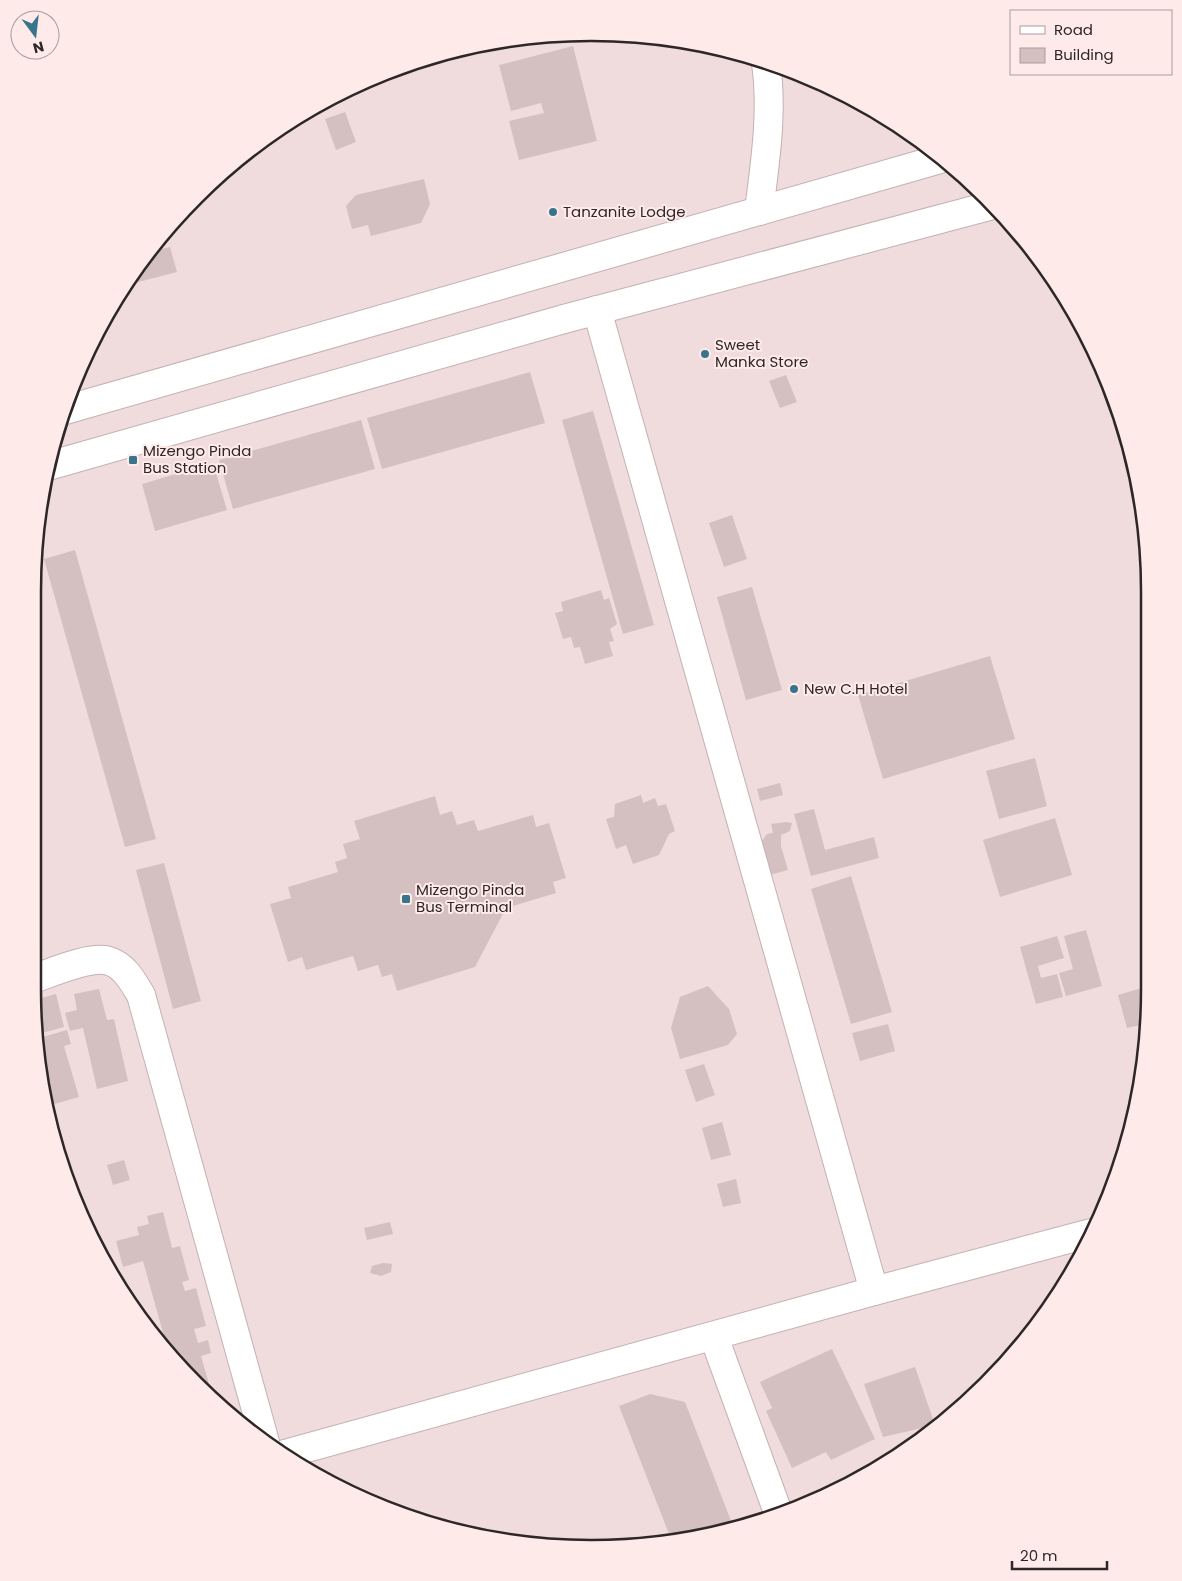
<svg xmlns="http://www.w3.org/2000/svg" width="1182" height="1581" font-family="Poppins,sans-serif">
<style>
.building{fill:#d4c0c0}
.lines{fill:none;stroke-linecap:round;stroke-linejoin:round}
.minor-casing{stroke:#c4b1b1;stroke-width:30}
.minor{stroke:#fff;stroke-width:28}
.poi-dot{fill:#38748b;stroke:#ffeaea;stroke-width:2}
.labels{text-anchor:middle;stroke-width:4;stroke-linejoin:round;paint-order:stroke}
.poi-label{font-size:15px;fill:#2e2727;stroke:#ffeaea;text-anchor:start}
.rim{fill:none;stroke:#2e2727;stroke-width:2.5}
</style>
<rect width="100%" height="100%" fill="#f1dcdd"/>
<!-- building -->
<g class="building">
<path d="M573 46 597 141 519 160 509 121 544 113 541 103 511 111 499 65Z"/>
<path d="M345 112 356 142 336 150 325 119Z"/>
<path d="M424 179 430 204 421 223 371 236 368 225 352 229 346 206 356 195Z"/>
<path d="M170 247 177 272 123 286 150 252Z"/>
<path d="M530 372 545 423 382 469 367 418Z"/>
<path d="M786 375 797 402 780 408 769 381Z"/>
<path d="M593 411 654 625 623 634 562 420Z"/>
<path d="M361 420 375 469 233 509 219 460Z"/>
<path d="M213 463 227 510 155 531 142 484Z"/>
<path d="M732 515 747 559 724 567 709 523Z"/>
<path d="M75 550 156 839 125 847 44 559Z"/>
<path d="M752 587 782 690 746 700 717 597Z"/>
<path d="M601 590 604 600 609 598 617 624 610 629 614 641 609 642 613 656 585 664 580 647 574 648 571 637 563 639 555 613 563 611 561 602Z"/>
<path d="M990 656 1015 739 883 779 858 695Z"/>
<path d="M1035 758 1047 806 999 819 986 771Z"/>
<path d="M780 783 783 795 760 801 757 789Z"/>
<path d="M641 795 643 803 655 798 658 806 666 804 675 831 669 834 659 855 633 864 626 845 616 849 606 819 614 817 615 804Z"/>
<path d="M435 796 440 815 452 811 457 825 474 820 478 831 533 815 536 827 549 823 566 878 553 882 556 893 506 908 475 967 397 991 392 974 382 977 378 965 358 971 353 956 306 970 302 957 288 962 270 904 291 898 288 887 338 872 335 862 347 858 343 844 360 839 354 821Z"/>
<path d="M814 809 825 850 874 837 879 858 811 876 794 814Z"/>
<path d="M1055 818 1072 875 1000 897 983 840Z"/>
<path d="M786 822 792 823 790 831 781 835V846L788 870 770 875 761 842 767 834 773 833 771 824Z"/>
<path d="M164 863 201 1001 173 1009 136 870Z"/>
<path d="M851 876 892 1012 851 1024 811 889Z"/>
<path d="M1086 930 1102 986 1066 996 1059 973 1073 969 1064 936Z"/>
<path d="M1057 936 1064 958 1038 966 1041 978 1057 974 1063 997 1036 1004 1020 947Z"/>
<path d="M708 986 729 1009 737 1034 728 1045 680 1059 671 1028 680 997Z"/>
<path d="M1145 987V1024L1127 1028 1118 995Z"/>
<path d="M99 989 107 1020 114 1019 128 1081 97 1089 83 1028 70 1031 65 1013 77 1010 74 994Z"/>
<path d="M56 994 64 1027 38 1034 34 1000Z"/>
<path d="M888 1024 895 1051 860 1061 852 1033Z"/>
<path d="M67 1030 71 1044 64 1046 79 1097 51 1105 45 1083 39 1038Z"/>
<path d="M704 1064 715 1095 696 1102 685 1070Z"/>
<path d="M722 1122 731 1155 711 1160 702 1128Z"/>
<path d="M124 1160 130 1180 113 1185 107 1165Z"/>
<path d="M736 1179 741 1203 723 1207 717 1184Z"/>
<path d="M163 1212 172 1248 180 1246 189 1280 182 1282 185 1291 196 1288 206 1326 194 1329 198 1343 208 1340 211 1353 201 1356 211 1391 205 1392 196 1385 167 1347 143 1261 123 1267 116 1241 139 1235 137 1227 149 1224 147 1216Z"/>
<path d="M390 1222 393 1234 367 1240 364 1228Z"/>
<path d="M383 1263 392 1264 391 1272 381 1276 370 1273 372 1266Z"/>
<path d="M832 1349 875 1439 831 1460 826 1452 792 1468 766 1411 772 1408 760 1382Z"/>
<path d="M915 1367 935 1425 883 1437 864 1384Z"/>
<path d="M650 1394 685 1402 733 1526 671 1539 619 1406Z"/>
</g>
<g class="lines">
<defs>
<g id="minor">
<path d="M759 211C765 162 773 113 766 63"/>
<path d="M597 310 874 1291"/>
<path d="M65 410 940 159"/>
<path d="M48 466 564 319 993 205"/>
<path d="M33 979C50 973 92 955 109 961 125 966 133 982 141 995L265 1442"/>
<path d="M714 1337 779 1515"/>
<path d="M285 1454 874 1291 1091 1233"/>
</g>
</defs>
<!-- minor casing -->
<use href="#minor" class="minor-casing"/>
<!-- minor -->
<use href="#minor" class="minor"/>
</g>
<!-- markers -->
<g class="poi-dot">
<circle cx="553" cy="212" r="5"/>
<circle cx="705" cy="354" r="5"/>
<rect x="128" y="455" width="10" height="10" rx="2.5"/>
<circle cx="794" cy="689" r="5"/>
<rect x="401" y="894" width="10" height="10" rx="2.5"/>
</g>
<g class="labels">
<!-- poi labels -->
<g class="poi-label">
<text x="563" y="217">Tanzanite Lodge</text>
<text x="715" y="350">Sweet<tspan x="715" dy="17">Manka Store</tspan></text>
<text x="143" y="456">Mizengo Pinda<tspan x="143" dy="17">Bus Station</tspan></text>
<text x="804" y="694">New C.H Hotel</text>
<text x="416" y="895">Mizengo Pinda<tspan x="416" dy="17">Bus Terminal</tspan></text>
</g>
</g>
<!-- crop -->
<path d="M0 0H1182V1581H0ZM591 41H591A550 550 0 0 1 1141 591V990A550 550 0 0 1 591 1540H591A550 550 0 0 1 41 990V591A550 550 0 0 1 591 41Z" fill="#ffeaea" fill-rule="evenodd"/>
<path class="rim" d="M591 41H591A550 550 0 0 1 1141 591V990A550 550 0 0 1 591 1540H591A550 550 0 0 1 41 990V591A550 550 0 0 1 591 41Z"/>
<!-- legend -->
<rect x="1010" y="10" width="162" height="65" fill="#ffeaea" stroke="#ab9c9c"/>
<rect x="1020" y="26" width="25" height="8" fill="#ffffff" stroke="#ab9c9c"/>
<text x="1054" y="35" font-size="15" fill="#2e2727">Road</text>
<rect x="1020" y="48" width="25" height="15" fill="#d4c0c0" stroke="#ab9c9c"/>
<text x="1054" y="60" font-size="15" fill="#2e2727">Building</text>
<!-- north arrow -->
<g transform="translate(35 35) rotate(165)"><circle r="24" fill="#ffeaea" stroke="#ab9c9c"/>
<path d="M0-4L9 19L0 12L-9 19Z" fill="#38748b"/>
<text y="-8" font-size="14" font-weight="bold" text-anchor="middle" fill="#2e2727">N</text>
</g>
<!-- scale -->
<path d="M1012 1561v8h95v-8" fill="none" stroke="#2e2727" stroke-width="2.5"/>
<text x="1020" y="1561" font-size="15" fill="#2e2727" stroke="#ffeaea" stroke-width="4" paint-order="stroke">20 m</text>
</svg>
